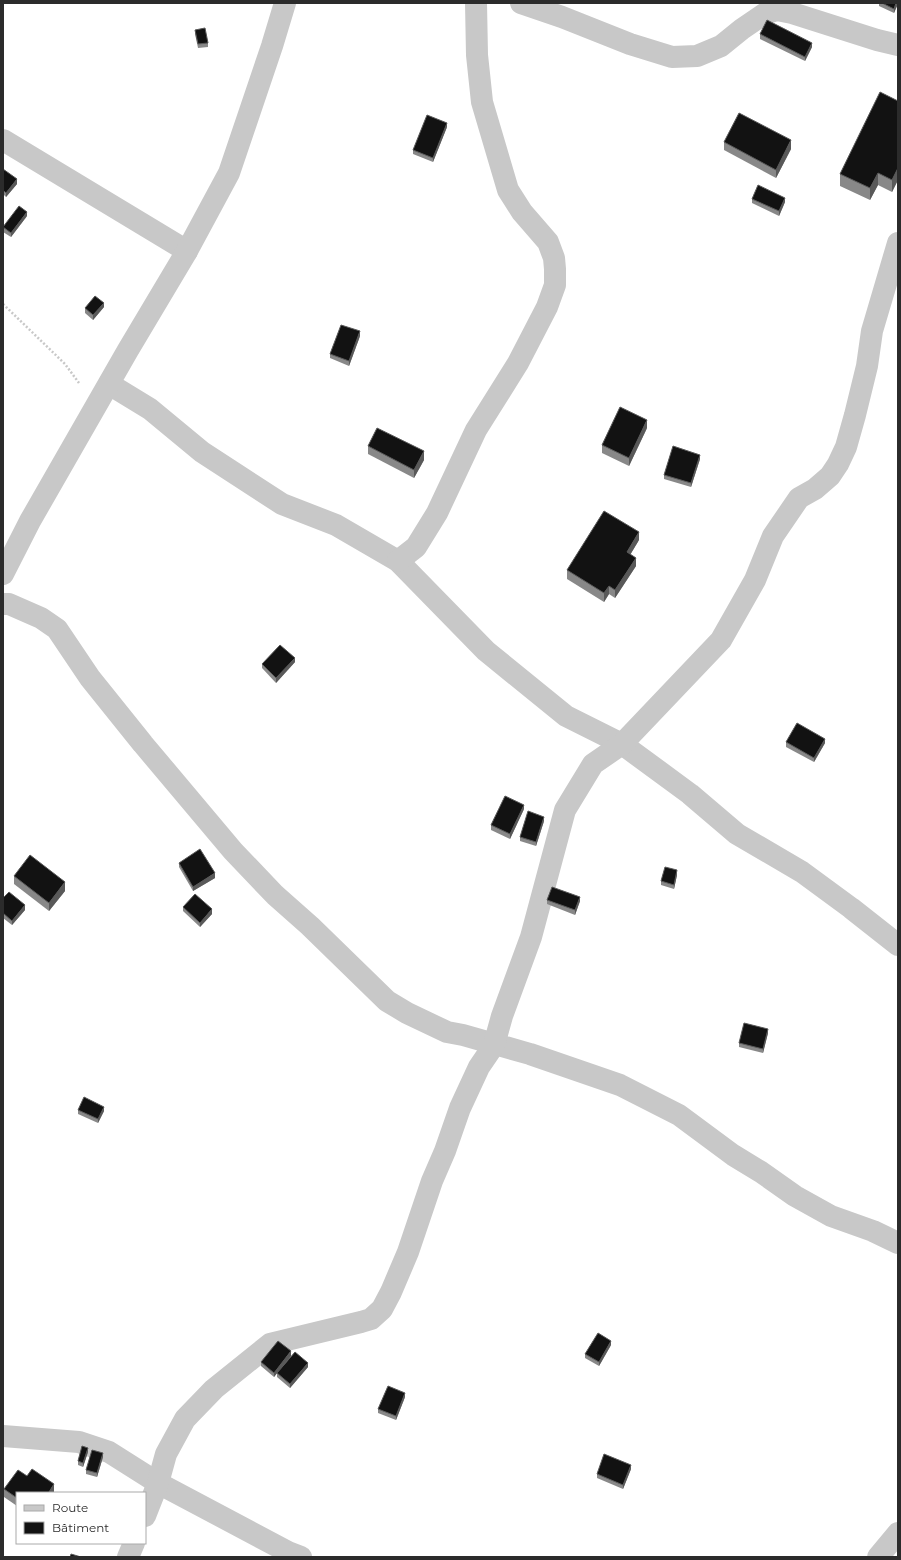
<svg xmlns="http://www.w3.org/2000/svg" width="901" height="1560" font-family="Montserrat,sans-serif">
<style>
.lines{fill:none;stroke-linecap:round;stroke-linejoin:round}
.path{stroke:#c8c8c8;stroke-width:2.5;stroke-dasharray:2 2;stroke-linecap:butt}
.street{stroke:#c8c8c8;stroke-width:22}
.wall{fill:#888}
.shaded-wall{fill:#595959}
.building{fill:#121212;stroke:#595959}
</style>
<rect width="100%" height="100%" fill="#fff"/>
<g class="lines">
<!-- path -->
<path class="path" d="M3 304 65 364 79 383"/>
<!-- street -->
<g class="street">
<path d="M521 3 562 17 630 44 672 57 697 56 721 46 742 29 764 14 777 10 792 13 877 40 898 45"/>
<path d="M3 140 187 251"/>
<path d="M109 384 150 409 202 452 282 504 336 525 398 561 486 651 566 716 622 744 690 794 737 834 802 872 851 908 898 945"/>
<path d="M398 561 416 547 437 513 476 430 518 363 547 307 555 285V269L554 258 548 242 522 212 508 190 482 102 477 55 476 3"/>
<path d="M3 574 30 521 128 350 187 251 229 173 272 46 285 3"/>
<path d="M3 604H9L41 618 57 629 90 678 143 744 233 851 275 895 310 926 387 1001 407 1013 447 1032 463 1035 530 1054 620 1085 679 1115 733 1155 761 1172 795 1196 831 1216 873 1231 898 1243"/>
<path d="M3 1436 79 1442 109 1452 158 1483 288 1552 301 1557"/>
<path d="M145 1516 158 1483 166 1454 185 1419 214 1389 270 1344 361 1322 371 1319 382 1309 391 1292 408 1252 432 1181 445 1151 460 1108 479 1067 494 1045 502 1016 531 937 565 810 593 764 622 744 721 640 755 580 773 536 799 498 815 489 830 476 838 464 846 447 855 415 867 366 872 331 898 243"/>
<path d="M128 1557 134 1543"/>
<path d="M878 1557 898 1533"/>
</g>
</g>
<!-- wall -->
<g class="wall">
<path d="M879 3H898L894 13 879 6Z"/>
<path d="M195 30 208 43V47L198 48 195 34Z"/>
<path d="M760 34 812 47 805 61 760 39Z"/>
<path d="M898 101V180L892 192 878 185 870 200 840 186V174Z"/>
<path d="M447 127 433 162 413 154V150Z"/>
<path d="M724 142 791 149 776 178 724 150Z"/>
<path d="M3 169 17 184 6 197 3 194Z"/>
<path d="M752 199 785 202 779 216 752 203Z"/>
<path d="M27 216 11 237 3 232V227Z"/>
<path d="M104 307 93 320 85 313V308Z"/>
<path d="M360 336 349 366 330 358V354Z"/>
<path d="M647 428 629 466 602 453V445Z"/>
<path d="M368 446 424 460 414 478 368 454Z"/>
<path d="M700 459 691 487 664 479V475Z"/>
<path d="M639 540 630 555 636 566 615 598 609 594 604 602 567 579V570Z"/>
<path d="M295 662 276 683 262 668V664Z"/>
<path d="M786 742 825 743 814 762 786 747Z"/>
<path d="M524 809 510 839 491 830V825Z"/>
<path d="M544 821 536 846 520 841V837Z"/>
<path d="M179 863 215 878 193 891 179 867Z"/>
<path d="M677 875 674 889 661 885V881Z"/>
<path d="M14 876 65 891 49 911 14 884Z"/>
<path d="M3 898 25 910 12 925 3 918Z"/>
<path d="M547 900 580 901 575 915 547 904Z"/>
<path d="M183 907 212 914 200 927 183 911Z"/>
<path d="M768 1033 763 1053 739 1047V1043Z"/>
<path d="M78 1110 104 1111 98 1123 78 1114Z"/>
<path d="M611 1345 599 1366 585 1358V1354Z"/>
<path d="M291 1356 280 1370 308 1367 290 1388 277 1377V1373L274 1377 261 1366V1362Z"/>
<path d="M405 1397 396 1420 378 1413V1409Z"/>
<path d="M88 1452 83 1467 78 1465V1461Z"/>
<path d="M103 1457 97 1477 86 1474V1470Z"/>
<path d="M631 1469 623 1489 597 1478V1474Z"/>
<path d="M27 1476 54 1492V1493H17V1506L4 1497V1489Z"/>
</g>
<!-- shaded-wall -->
<g class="shaded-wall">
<path d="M896 3H898V4L894 13V9Z"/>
<path d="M812 43V47L805 61V57Z"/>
<path d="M447 123V127L433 162V158Z"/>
<path d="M791 140V149L776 178V170Z"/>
<path d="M898 168V180L892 192V180Z"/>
<path d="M878 173V185L870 200V188Z"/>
<path d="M17 179V184L6 197V193Z"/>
<path d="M785 198V202L779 216V211Z"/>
<path d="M27 212V216L11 237V233Z"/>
<path d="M104 303V307L93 320V315Z"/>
<path d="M360 331V336L349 366V361Z"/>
<path d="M647 420V428L629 466V458Z"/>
<path d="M424 451V460L414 478V470Z"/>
<path d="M700 455V459L691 487V483Z"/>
<path d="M639 532V540L627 560V552Z"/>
<path d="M636 558V566L615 598V590Z"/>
<path d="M609 586V594L604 602V593Z"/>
<path d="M295 658V662L276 683V678Z"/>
<path d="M825 739V743L814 762V758Z"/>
<path d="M524 805V809L510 839V834Z"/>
<path d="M544 817V821L536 846V842Z"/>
<path d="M677 870V875L674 889V885Z"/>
<path d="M215 873V878L193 891V887Z"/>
<path d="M65 882V891L49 911V903Z"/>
<path d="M580 897V901L575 915V910Z"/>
<path d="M25 905V910L12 925V921Z"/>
<path d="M212 909V914L200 927V923Z"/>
<path d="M768 1029V1033L763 1053V1049Z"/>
<path d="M104 1107V1111L98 1123V1119Z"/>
<path d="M611 1341V1345L599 1366V1362Z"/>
<path d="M291 1351V1356L274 1377V1373Z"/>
<path d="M308 1363V1367L290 1388V1384Z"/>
<path d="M405 1393V1397L396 1420V1416Z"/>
<path d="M88 1448V1452L83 1467V1463Z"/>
<path d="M103 1453V1457L97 1477V1473Z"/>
<path d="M631 1465V1469L623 1489V1485Z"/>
<path d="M54 1484V1493H49V1492Z"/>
</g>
<!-- building -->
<g class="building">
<path d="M882 3H896L894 9Z"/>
<path d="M767 20 812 43 805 57 760 34Z"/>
<path d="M205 28 208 43 198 44 195 30Z"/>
<path d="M880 92 898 101V168L892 180 878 173 870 188 840 174Z"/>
<path d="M739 113 791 140 776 170 724 142Z"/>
<path d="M427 115 447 123 433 158 413 150Z"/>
<path d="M3 169 17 179 6 193 3 190Z"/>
<path d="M758 185 785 198 779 211 752 199Z"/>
<path d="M19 206 27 212 11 233 3 227Z"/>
<path d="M95 296 104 303 93 315 85 308Z"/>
<path d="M341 325 360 331 349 361 330 354Z"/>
<path d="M620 407 647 420 629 458 602 445Z"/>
<path d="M377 428 424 451 414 470 368 446Z"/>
<path d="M673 446 700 455 691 483 664 475Z"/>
<path d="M604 511 639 532 627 552 636 558 615 590 609 586 604 593 567 570Z"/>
<path d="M280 645 295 658 276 678 262 664Z"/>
<path d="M797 723 825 739 814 758 786 742Z"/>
<path d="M505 796 524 805 510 834 491 825Z"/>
<path d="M528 811 544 817 536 842 520 837Z"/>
<path d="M200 849 215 873 193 887 179 863Z"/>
<path d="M30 855 65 882 49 903 14 876Z"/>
<path d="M665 867 677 870 674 885 661 881Z"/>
<path d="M552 887 580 897 575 910 547 900Z"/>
<path d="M9 892 25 905 12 921 3 913V898Z"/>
<path d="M195 894 212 909 200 923 183 907Z"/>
<path d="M744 1023 768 1029 763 1049 739 1043Z"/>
<path d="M84 1097 104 1107 98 1119 78 1110Z"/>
<path d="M598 1333 611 1341 599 1362 585 1354Z"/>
<path d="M278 1341 291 1351 274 1373 261 1362Z"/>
<path d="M295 1352 308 1363 290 1384 277 1373Z"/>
<path d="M388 1386 405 1393 396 1416 378 1409Z"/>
<path d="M82 1446 88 1448 83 1463 78 1461Z"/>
<path d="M92 1450 103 1453 97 1473 86 1470Z"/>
<path d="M604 1454 631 1465 623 1485 597 1474Z"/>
<path d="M32 1469 54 1484 49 1492 50 1493H17V1498L4 1489 18 1470 27 1476Z"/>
<path d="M71 1554 81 1557H70Z"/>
</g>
<!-- border -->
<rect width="901" height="1560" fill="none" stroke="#2b2b2b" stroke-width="8"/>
<!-- legend -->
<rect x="16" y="1492" width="130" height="52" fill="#ffffff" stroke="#aaaaaa"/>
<rect x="24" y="1505" width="20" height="6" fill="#c8c8c8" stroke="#aaaaaa"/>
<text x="52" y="1512" font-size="12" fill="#2b2b2b">Route</text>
<rect x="24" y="1522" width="20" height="12" fill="#121212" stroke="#aaaaaa"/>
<text x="52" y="1532" font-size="12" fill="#2b2b2b">Bâtiment</text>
</svg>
